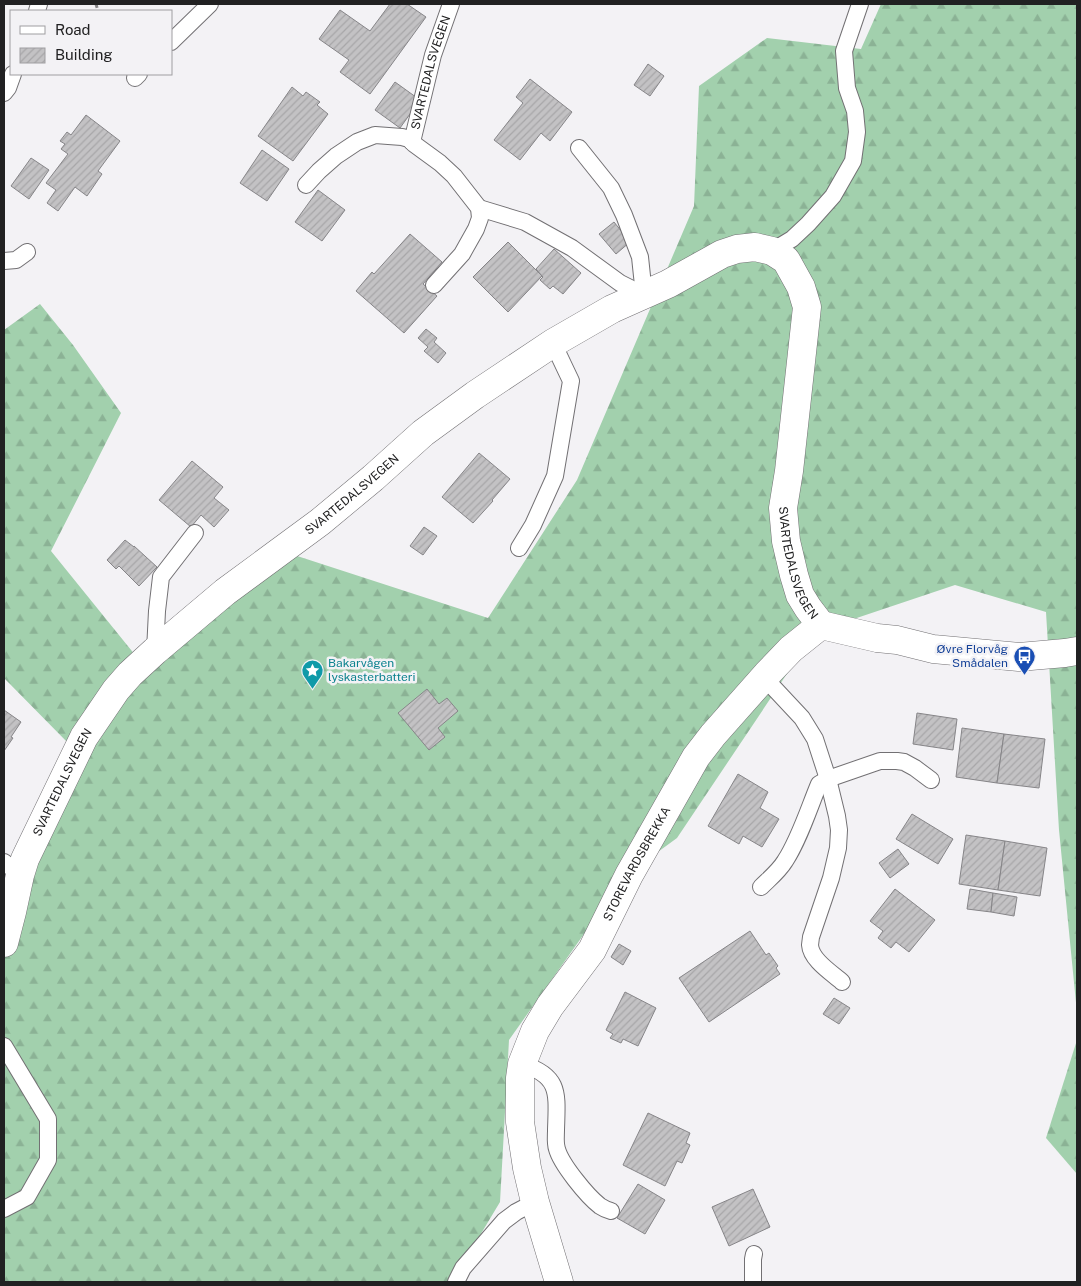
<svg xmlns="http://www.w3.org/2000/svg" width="1081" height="1286" font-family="'Public Sans',sans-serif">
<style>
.forest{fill:url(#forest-firs)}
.building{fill:url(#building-hatch);stroke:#868588}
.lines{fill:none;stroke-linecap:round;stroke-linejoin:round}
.service-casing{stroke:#727073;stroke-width:18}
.minor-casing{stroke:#727073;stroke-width:29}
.tertiary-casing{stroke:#727073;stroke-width:29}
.path{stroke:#858486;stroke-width:3;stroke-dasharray:4 4;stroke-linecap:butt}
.service{stroke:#fff;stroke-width:16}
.minor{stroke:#fff;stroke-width:28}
.tertiary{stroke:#fff;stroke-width:28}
.labels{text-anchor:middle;stroke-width:5;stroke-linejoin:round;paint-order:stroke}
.street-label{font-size:12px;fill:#212122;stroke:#f3f2f5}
.transit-label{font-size:12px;fill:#164399;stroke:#f3f2f5;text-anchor:end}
.culture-label{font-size:12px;fill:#0d838f;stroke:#f3f2f5;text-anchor:start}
</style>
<defs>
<pattern id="forest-firs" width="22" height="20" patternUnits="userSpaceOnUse" patternTransform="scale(1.25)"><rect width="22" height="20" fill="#a2d0ad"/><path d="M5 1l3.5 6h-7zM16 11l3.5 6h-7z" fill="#8bb295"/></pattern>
<pattern id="building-hatch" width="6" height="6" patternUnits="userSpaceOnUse" patternTransform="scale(1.25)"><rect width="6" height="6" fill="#c3c2c4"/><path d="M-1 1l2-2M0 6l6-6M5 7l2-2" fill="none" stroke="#a7a6a8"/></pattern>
</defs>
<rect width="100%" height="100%" fill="#f3f2f5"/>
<!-- forest -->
<g class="forest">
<path d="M881 4H1077V1013L1059 830 1046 612 955 585 815 632 677 838 625 876 509 1040 500 1202 452 1282H4V920L70 745 4 678V330L40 304 73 345 121 413 51 551 144 666 291 554 488 618 577 480 694 206 699 86 767 38 861 49Z"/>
<path d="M1077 1040V1174L1046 1138Z"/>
</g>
<!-- building -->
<g class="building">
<path d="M390 4H407L426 17 370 94 340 72 349 60 319 39 340 10 370 31Z"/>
<path d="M648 64 664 76 650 96 634 85Z"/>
<path d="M530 79 572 112 550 141 541 133 520 160 494 140 523 103 516 97Z"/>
<path d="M395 82 420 100 400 128 375 110Z"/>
<path d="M292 87 303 96 306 92 320 102 317 105 328 114 293 161 258 136Z"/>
<path d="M86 115 120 141 98 171 102 174 87 196 75 187 58 211 47 203 56 190 46 183 68 154 61 149 65 144 60 141 67 132 71 135Z"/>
<path d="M262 150 289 169 267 201 240 183Z"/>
<path d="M31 158 49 170 29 199 11 186Z"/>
<path d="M318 190 345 210 322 241 295 222Z"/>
<path d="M614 222 630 242 616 254 599 234Z"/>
<path d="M410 234 442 262 423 284 437 296 404 333 356 291 372 272 374 274Z"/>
<path d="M508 242 542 276 508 312 473 277Z"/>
<path d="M554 249 581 273 563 294 553 286 550 289 540 280 543 277 536 269Z"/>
<path d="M426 329 437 338 434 342 446 353 438 363 424 351 428 347 418 338Z"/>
<path d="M479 453 510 479 492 500 493 501 473 523 442 497Z"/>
<path d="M192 461 223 487 214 498 229 510 214 527 201 515 191 527 159 500Z"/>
<path d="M424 527 437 536 423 555 410 546Z"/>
<path d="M125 540 134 547V546L157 567 139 586 119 566 116 569 107 560Z"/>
<path d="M427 689 439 704 447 698 458 711 438 728 445 737 429 750 398 713Z"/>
<path d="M4 710 21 722 11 737 13 738 4 751Z"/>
<path d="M917 713 957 719 953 750 913 744Z"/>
<path d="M962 728 1004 734 997 783 956 777Z"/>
<path d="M1004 734 1045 739 1039 788 997 783Z"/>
<path d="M738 774 768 792 760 808 779 819 762 847 743 836 739 844 708 826Z"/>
<path d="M912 814 953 839 938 864 896 839Z"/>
<path d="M966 835 1005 841 998 890 959 884Z"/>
<path d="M1005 841 1047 848 1040 896 998 890Z"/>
<path d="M898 849 909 864 890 878 879 863Z"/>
<path d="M895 889 935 920 909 952 896 942 891 948 878 938 883 931 870 921Z"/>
<path d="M970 889 993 893 991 912 967 909Z"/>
<path d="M993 893 1017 897 1014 916 991 912Z"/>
<path d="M750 931 766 955 769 953 778 966 776 968 780 974 709 1022 679 978Z"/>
<path d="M619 944 631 951 623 965 611 957Z"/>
<path d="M625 992 656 1008 638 1046 623 1039 621 1043 610 1038 613 1034 606 1030Z"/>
<path d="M834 998 850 1008 839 1024 823 1014Z"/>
<path d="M648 1113 690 1133 686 1143 690 1145 682 1163 677 1161 665 1186 623 1165Z"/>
<path d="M638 1184 665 1200 645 1234 617 1218Z"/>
<path d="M753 1189 770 1227 729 1246 712 1207Z"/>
</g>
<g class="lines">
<defs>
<g id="service">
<path d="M37 11 39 4"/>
<path d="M171 42 210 4"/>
<path d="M135 78 139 74"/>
<path d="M4 93 8 88 13 74"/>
<path d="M579 148 611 188 624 215 640 257 644 295"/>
<path d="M306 185 319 171 336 156 357 142 375 135 402 137 409 139 412 142"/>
<path d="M479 208 525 222 572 248 620 283 644 295"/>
<path d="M772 251 792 239 808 224 833 196 853 161 857 132 855 111 847 88 844 51 860 4"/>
<path d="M4 261 16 260 27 252"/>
<path id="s1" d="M434 285 462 254 476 229 480 218 479 208 454 176 440 163 414 144 412 142 433 55 451 4"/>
<path d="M519 548 533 525 555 476 571 381 553 343"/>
<path d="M155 651 157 611 161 577 195 533"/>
<path d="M767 674 773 687 802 718 815 739 828 779 837 816 839 830 838 848 831 878 811 937C811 937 810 945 810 945 811 960 832 973 842 982"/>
<path d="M4 862 20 875"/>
<path d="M761 887C769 879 779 871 785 861 799 840 809 808 819 784L828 779 880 761H897L904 762 915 768 931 780"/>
<path d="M4 1046 48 1119V1160L27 1197 4 1209"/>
<path d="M522 1064C561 1076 557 1094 556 1130 556 1136 555 1143 557 1149 561 1164 587 1196 600 1206 603 1208 607 1210 611 1211"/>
<path d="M456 1282 463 1268 504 1221 516 1212 535 1202"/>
<path d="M753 1282V1259L754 1254"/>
</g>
<g id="minor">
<path id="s2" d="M4 943 12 912 20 875 25 859 84 737 116 690 130 674 155 651 225 592 320 522 373 478 423 433 475 395 553 343 612 309 668 284 722 254 737 249 755 247 772 251 786 260 801 287 807 307 789 471 783 508 786 541 794 575 800 595 808 608 821 625"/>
</g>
<g id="tertiary">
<path id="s3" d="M559 1282 535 1202 527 1168 520 1122V1078L522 1064 535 1031 550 1006 592 950 629 875 696 757 713 735 767 674 791 649 821 625 877 638 897 640 933 649 1019 657 1065 653 1077 651"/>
</g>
</defs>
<!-- service casing -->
<use href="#service" class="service-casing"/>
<!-- minor casing -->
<use href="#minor" class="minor-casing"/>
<!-- tertiary casing -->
<use href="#tertiary" class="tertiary-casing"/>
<!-- path -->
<path class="path" d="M96 4 98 11"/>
<!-- service -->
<use href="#service" class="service"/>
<!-- minor -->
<use href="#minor" class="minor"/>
<!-- tertiary -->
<use href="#tertiary" class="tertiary"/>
</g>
<!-- icons -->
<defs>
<symbol id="bus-pin" viewBox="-11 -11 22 30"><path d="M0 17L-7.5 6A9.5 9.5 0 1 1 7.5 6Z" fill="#1a4fb4" stroke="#f3f2f5"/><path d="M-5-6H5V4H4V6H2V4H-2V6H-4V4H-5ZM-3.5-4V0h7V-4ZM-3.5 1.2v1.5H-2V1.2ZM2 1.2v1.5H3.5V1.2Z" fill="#fff"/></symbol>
<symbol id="sight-pin" viewBox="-11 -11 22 30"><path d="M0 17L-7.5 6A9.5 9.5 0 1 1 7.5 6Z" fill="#0f9aa8" stroke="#f3f2f5"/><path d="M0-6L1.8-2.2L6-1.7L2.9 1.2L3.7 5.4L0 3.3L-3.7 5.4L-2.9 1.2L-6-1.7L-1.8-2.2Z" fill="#fff"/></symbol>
</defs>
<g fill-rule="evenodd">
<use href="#bus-pin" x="1012" y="644" width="25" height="34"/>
<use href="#sight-pin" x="300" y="658" width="25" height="34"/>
</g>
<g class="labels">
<!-- street labels -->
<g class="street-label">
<text dy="4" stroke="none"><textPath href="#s1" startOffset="259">SVARTEDALSVEGEN</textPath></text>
<text dy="4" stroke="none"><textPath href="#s2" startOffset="586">SVARTEDALSVEGEN</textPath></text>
<text dy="4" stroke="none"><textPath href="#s2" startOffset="1409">SVARTEDALSVEGEN</textPath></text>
<text dy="4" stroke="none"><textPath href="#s2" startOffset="172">SVARTEDALSVEGEN</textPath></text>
<text dy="4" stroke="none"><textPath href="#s3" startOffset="455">STOREVARDSBREKKA</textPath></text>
</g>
<!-- transit labels -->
<g class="transit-label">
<text x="1008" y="653">Øvre Florvåg<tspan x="1008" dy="14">Smådalen</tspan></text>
</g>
<!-- culture labels -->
<g class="culture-label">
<text x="328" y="667">Bakarvågen<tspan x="328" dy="14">lyskasterbatteri</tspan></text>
</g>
</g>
<!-- border -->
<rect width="1081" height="1286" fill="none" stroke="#212122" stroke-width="10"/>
<!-- legend -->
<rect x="10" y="10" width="162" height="65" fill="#f3f2f5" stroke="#9f9ea1"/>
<rect x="20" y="26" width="25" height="8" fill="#ffffff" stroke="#9f9ea1"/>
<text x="55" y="35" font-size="15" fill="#212122">Road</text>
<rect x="20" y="48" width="25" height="15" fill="url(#building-hatch)" stroke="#9f9ea1"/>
<text x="55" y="60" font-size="15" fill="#212122">Building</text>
</svg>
